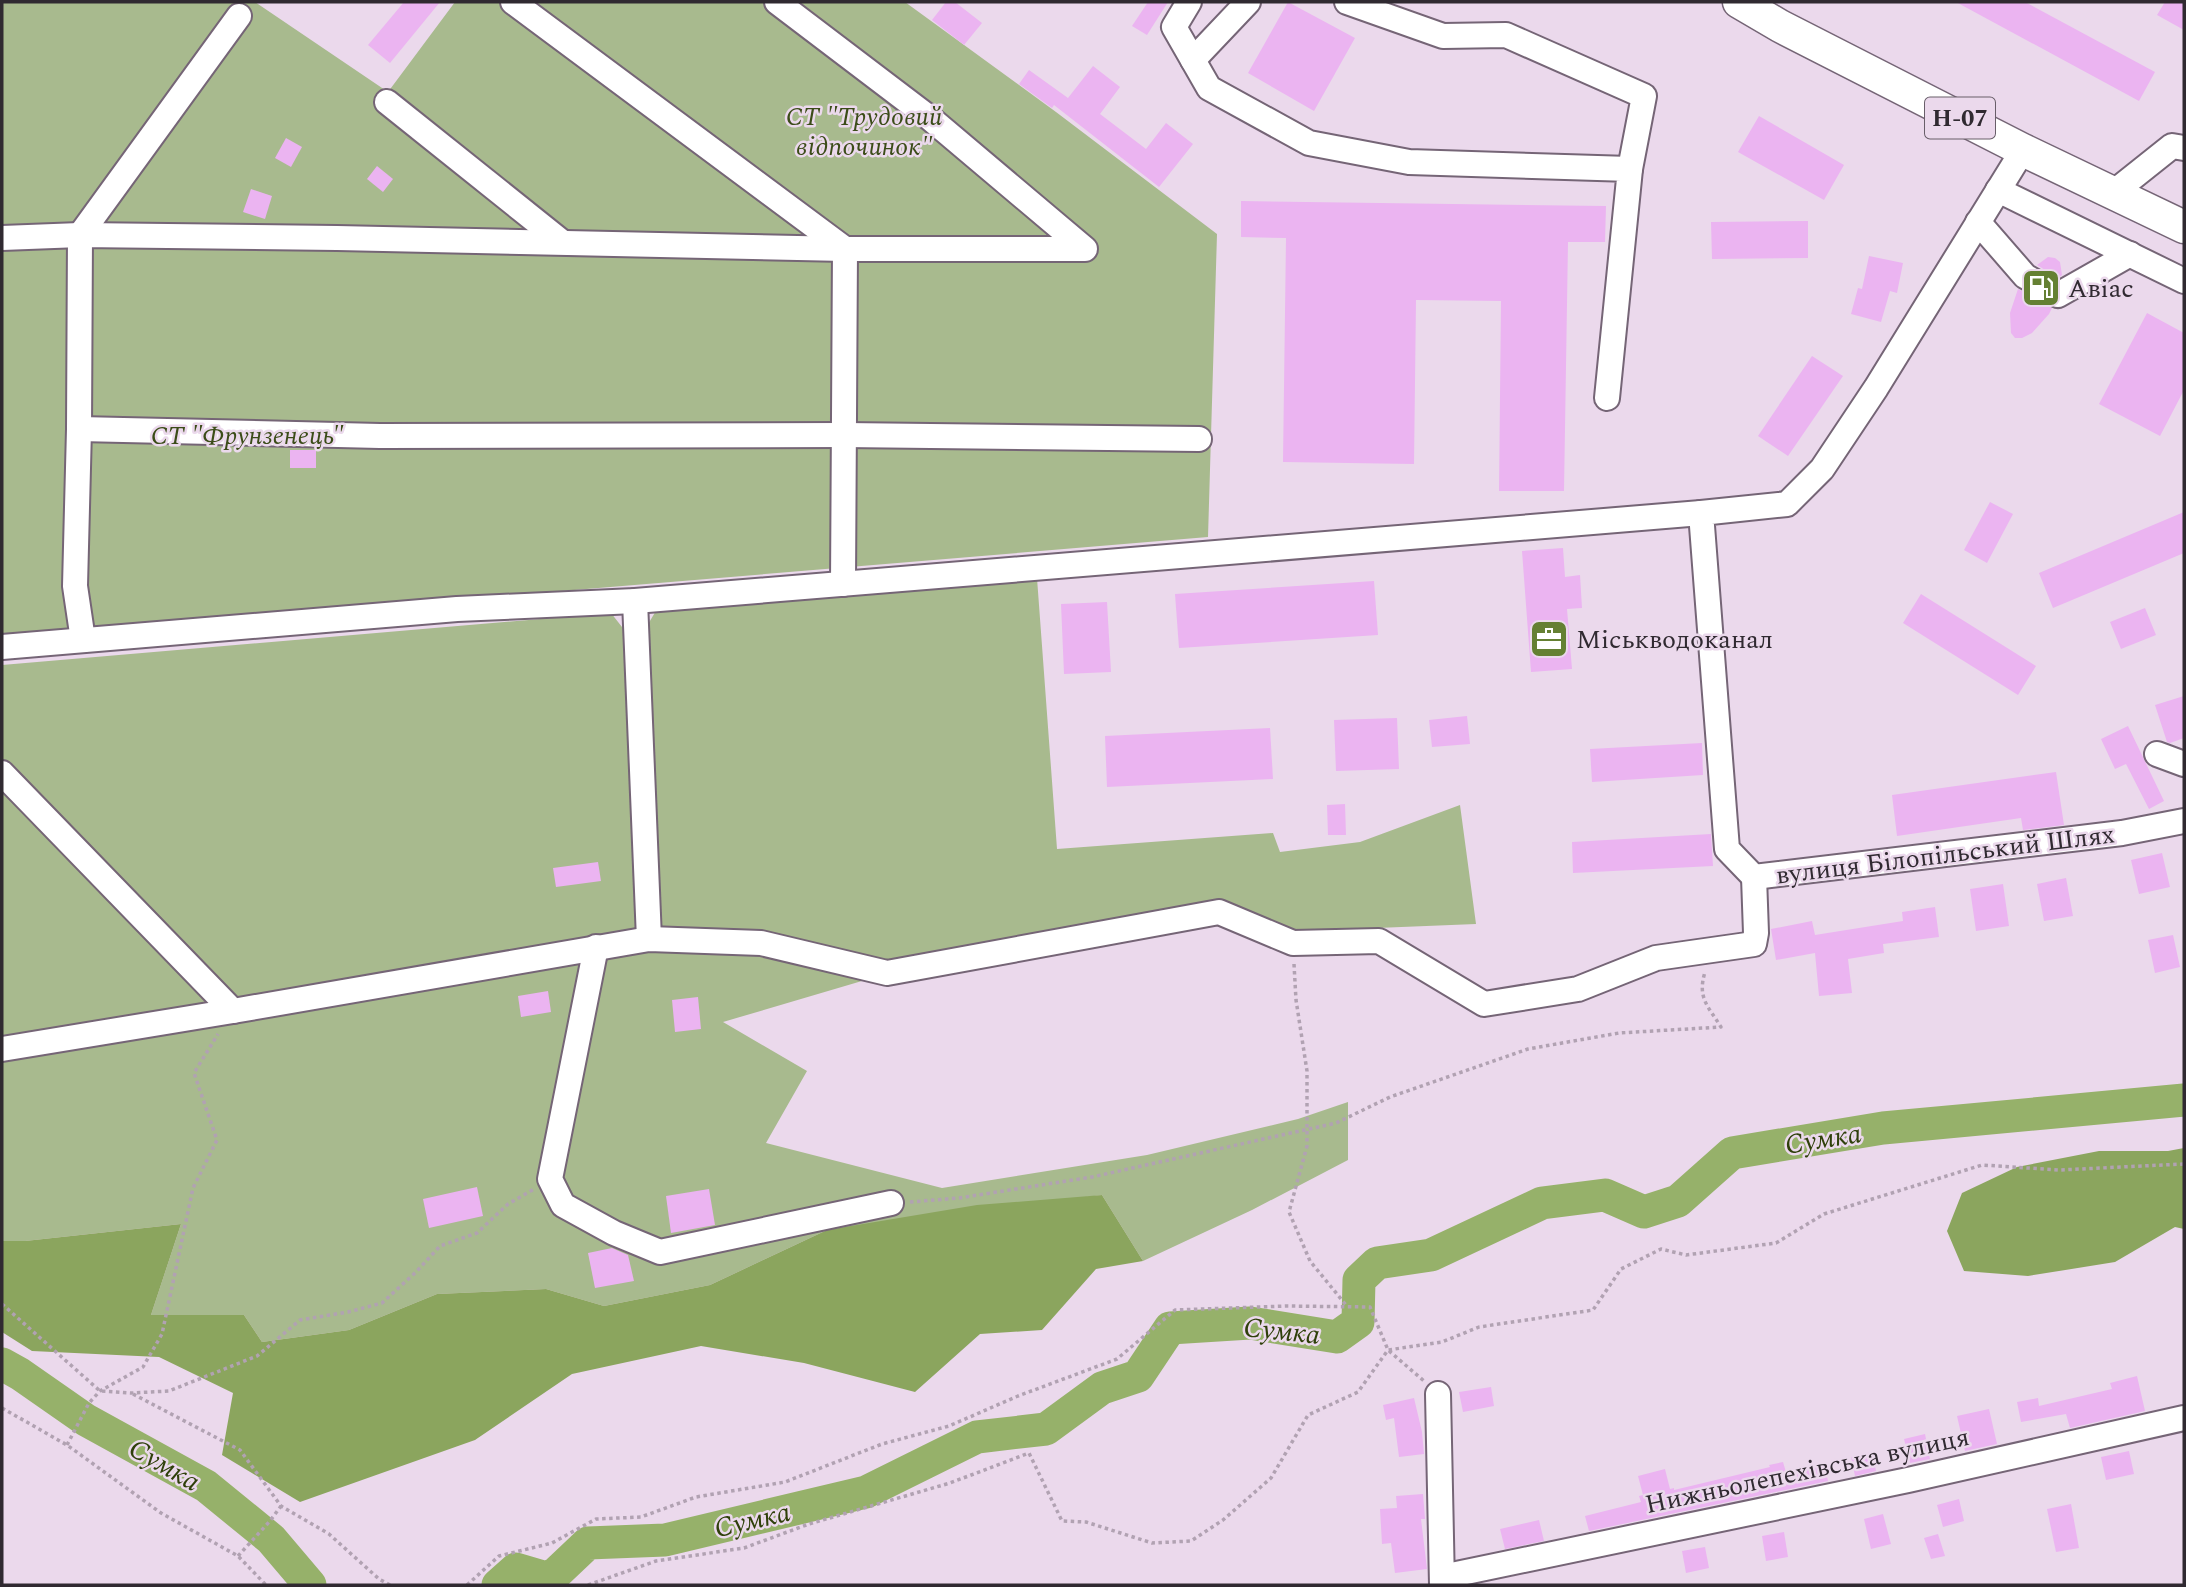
<svg xmlns="http://www.w3.org/2000/svg" width="2186" height="1587" font-family="Spectral,serif">
<style>
.green{fill:#a8ba8e}
.forest{fill:#8ba55e}
.lines{fill:none;stroke-linecap:round;stroke-linejoin:round}
.river{stroke:#96b16a;stroke-width:33}
.building{fill:#ebb4f1}
.minor-casing{stroke:#756576;stroke-width:28}
.major-casing{stroke:#756576;stroke-width:35}
.path{stroke:#b1a2b2;stroke-width:3.5;stroke-dasharray:3.5 3.5;stroke-linecap:butt}
.minor{stroke:#fff;stroke-width:24}
.major{stroke:#fff;stroke-width:32}
.labels{text-anchor:middle;stroke-width:5;stroke-linejoin:round;paint-order:stroke}
.shield{fill:#ebd9ec;stroke:#685e69;stroke-width:2}
.shield-label{font-size:24px;font-weight:bold;fill:#302a31}
.park-label{font-size:26px;font-style:italic;fill:#3b4c18;stroke:#ebd9ec}
.poi-label{font-size:26px;fill:#302a31;stroke:#ebd9ec;text-anchor:start}
.street-label{font-size:26px;fill:#302a31;stroke:#ebd9ec}
.water-label{font-size:28px;font-style:italic;fill:#2f400a;stroke:#ebd9ec}
</style>
<rect width="100%" height="100%" fill="#ebd9ec"/>
<!-- green -->
<g class="green">
<path d="M2 2H255L388 92 455 2H905L1056 112 1217 234 1208 537 2 638Z"/>
<path d="M1037 578 1057 849 1273 833 1280 852 1360 842 1460 805 1476 924 1302 931 1220 907 889 973 723 1022 807 1071 766 1143 942 1188 1147 1155 1298 1119 1348 1102V1160L1252 1210 1143 1261 1102 1195 827 1230 710 1285 604 1306 546 1289 437 1294 349 1330 262 1342 244 1315H151L181 1224 25 1241H2V665L611 613 622 627 647 626 657 609Z"/>
</g>
<!-- forest -->
<g class="forest">
<path d="M2184 1148V1229L2175 1227 2115 1262 2028 1276 1964 1271 1947 1231 1962 1193 2017 1167 2099 1151H2168Z"/>
<path d="M1102 1195 1143 1261 1096 1269 1042 1330 980 1334 915 1392 804 1363 701 1346 572 1374 475 1440 300 1502 222 1455 233 1393 159 1357 32 1351 2 1332V1241H25L181 1224 151 1315H244L262 1342 349 1330 437 1294 546 1289 604 1306 710 1285 827 1230 977 1205Z"/>
</g>
<g class="lines">
<!-- river -->
<g class="river">
<path d="M2 1364 20 1374 86 1420 206 1486 271 1539 310 1585"/>
<path d="M498 1585 516 1569 550 1579 588 1543 665 1540 866 1492 977 1437 1046 1429 1102 1388 1138 1376 1170 1328 1250 1323 1337 1337 1358 1322 1359 1280 1377 1263 1431 1255 1542 1203 1605 1195 1644 1212 1678 1201 1732 1153 1883 1128 2184 1100"/>
</g>
</g>
<!-- building -->
<g class="building">
<path d="M404 2H440L390 63 368 45Z"/>
<path d="M946 2H955L982 23 964 45 932 20Z"/>
<path d="M1148 2H1168L1147 35 1132 26Z"/>
<path d="M1288 2 1355 38 1314 111 1248 73Z"/>
<path d="M1956 2H2025L2155 72 2139 101Z"/>
<path d="M2165 2H2184V30L2157 15Z"/>
<path d="M1093 66 1120 87 1100 114 1146 149 1166 123 1193 144 1159 187 1054 105 1052 108 1019 84 1029 70 1068 98Z"/>
<path d="M1759 116 1844 165 1824 200 1738 152Z"/>
<path d="M286 138 302 147 291 167 275 158Z"/>
<path d="M377 166 393 179 383 192 367 179Z"/>
<path d="M251 189 272 196 265 219 243 212Z"/>
<path d="M1241 201 1606 206 1605 242H1568L1564 491H1499L1501 301 1416 300 1414 464 1283 462 1286 238 1241 237Z"/>
<path d="M1808 221V258L1712 259 1711 222Z"/>
<path d="M1869 256 1903 263 1897 293 1890 291 1881 322 1851 314 1858 288 1862 289Z"/>
<path d="M2048 257 2055 258 2060 262 2062 275 2058 278 2037 265Z"/>
<path d="M2018 289 2052 308 2049 314 2032 333 2022 338H2015L2011 333 2010 313Z"/>
<path d="M2147 313 2184 333V390L2160 436 2099 404Z"/>
<path d="M1812 356 1843 376 1788 456 1758 436Z"/>
<rect x="290" y="450" width="26" height="18"/>
<path d="M1990 502 2013 514 1987 563 1964 550Z"/>
<path d="M2184 512V553L2053 608 2039 573Z"/>
<path d="M1563 548 1565 577 1580 575 1582 608 1567 609 1572 669 1531 672 1522 551Z"/>
<path d="M1374 581 1378 635 1179 648 1175 594Z"/>
<path d="M1921 594 2036 666 2018 695 1903 623Z"/>
<path d="M1107 602 1111 672 1064 674 1061 604Z"/>
<path d="M2145 608 2156 635 2121 649 2110 622Z"/>
<path d="M2184 696V738L2170 743 2167 742 2155 705Z"/>
<path d="M1467 716 1470 744 1432 747 1429 720Z"/>
<path d="M1397 718 1399 769 1336 771 1334 720Z"/>
<path d="M2128 726 2164 801 2149 809 2126 764 2115 769 2101 739Z"/>
<path d="M1270 728 1273 779 1107 787 1105 736Z"/>
<path d="M1702 743 1703 775 1592 782 1590 749Z"/>
<path d="M2056 772 2064 825 2023 830 2021 818 1897 836 1892 795Z"/>
<path d="M1345 804 1346 835H1328L1327 805Z"/>
<path d="M1711 834 1713 866 1573 873 1572 842Z"/>
<path d="M2162 853 2170 887 2139 894 2131 860Z"/>
<path d="M598 862 601 881 556 887 553 868Z"/>
<path d="M2066 878 2073 916 2044 921 2037 884Z"/>
<path d="M2003 884 2009 926 1976 931 1970 889Z"/>
<path d="M1935 907 1939 937 1883 944 1884 953 1848 959 1852 993 1819 996 1815 953 1776 960 1771 929 1812 921 1815 935 1903 921 1902 912Z"/>
<path d="M2173 935 2180 967 2155 973 2148 940Z"/>
<path d="M548 991 551 1012 521 1017 518 996Z"/>
<path d="M698 997 701 1029 675 1032 672 1000Z"/>
<path d="M477 1187 483 1216 429 1228 423 1199Z"/>
<path d="M709 1189 715 1225 671 1233 666 1196Z"/>
<path d="M612 1248 628 1255 634 1281 595 1288 588 1253Z"/>
<path d="M2137 1376 2145 1411 2070 1428 2066 1414 2021 1422 2017 1402 2038 1398 2039 1406 2112 1389 2110 1383Z"/>
<path d="M1491 1387 1494 1406 1463 1412 1459 1392Z"/>
<path d="M1414 1398 1422 1432 1424 1454 1399 1457 1394 1418 1386 1420 1383 1405Z"/>
<path d="M1989 1409 1997 1444 1965 1451 1957 1416Z"/>
<path d="M1925 1434 1930 1459 1910 1463 1904 1439Z"/>
<path d="M2129 1451 2134 1474 2106 1480 2101 1457Z"/>
<path d="M1872 1452 1876 1471 1855 1476 1851 1457Z"/>
<path d="M1783 1462 1786 1472 1824 1464 1828 1481 1589 1531 1585 1516 1641 1502 1639 1496 1643 1495 1638 1476 1665 1469 1670 1489 1674 1488V1490L1770 1467 1769 1465Z"/>
<path d="M1423 1494 1425 1519H1421L1427 1569 1395 1573 1391 1543 1382 1544 1380 1509 1397 1508 1396 1496Z"/>
<path d="M1959 1499 1964 1521 1943 1527 1937 1505Z"/>
<path d="M2071 1504 2079 1548 2056 1552 2047 1509Z"/>
<path d="M1883 1514 1891 1544 1871 1549 1864 1519Z"/>
<path d="M1539 1520 1544 1541 1505 1549 1500 1529Z"/>
<path d="M1784 1532 1788 1557 1766 1561 1762 1536Z"/>
<path d="M1938 1534 1945 1556 1931 1559 1924 1538Z"/>
<path d="M1705 1547 1709 1568 1686 1573 1682 1551Z"/>
</g>
<g class="lines">
<defs>
<g id="minor">
<path d="M513 2 845 249 843 584"/>
<path d="M1189 2 1174 27 1209 88 1309 143 1409 162 1630 169 1607 398"/>
<path d="M1347 2 1443 36 1506 35 1644 96 1630 169"/>
<path d="M1193 60 1248 2"/>
<path d="M387 102 562 242"/>
<path d="M2023 150 1876 388 1822 469 1787 504 1701 513 1727 849 1754 877 2122 833 2184 821"/>
<path d="M1998 190 2184 281"/>
<path d="M2113 193 2172 146 2184 148"/>
<path d="M1978 222 2025 276 2058 295 2130 254"/>
<path d="M2 238 80 235 337 238 845 249H1085L931 119 777 2"/>
<path d="M79 429 380 436 844 435 1199 439"/>
<path d="M635 601 649 939"/>
<path d="M83 640 75 586 79 429 80 235 239 16"/>
<path d="M2 647 457 609 635 601 1701 513"/>
<path d="M2157 754 2184 764"/>
<path d="M2 773 233 1011 649 939 761 943 887 973 1219 912 1293 943 1379 941 1484 1004 1578 989 1656 958 1754 944 1756 933 1754 877"/>
<path d="M596 947 550 1179 563 1205 614 1233 660 1252 891 1203"/>
<path d="M2 1049 233 1011"/>
<path d="M1438 1394 1442 1585"/>
<path d="M1442 1577 1908 1480 2184 1418"/>
</g>
<path id="major" d="M1739 2 1780 26 2023 150 2184 227"/>
</defs>
<!-- minor casing -->
<use href="#minor" class="minor-casing"/>
<!-- major casing -->
<use href="#major" class="major-casing"/>
<!-- path -->
<g class="path">
<path d="M1294 964 1296 1000 1307 1071V1146L1289 1212 1310 1261 1346 1305"/>
<path d="M910 1202 959 1198 1092 1177 1336 1123 1390 1097 1528 1049 1619 1033 1721 1027C1708 1006 1697 998 1705 972"/>
<path d="M2 1304 100 1391 131 1393 169 1391 257 1356 300 1320 348 1312 382 1303 416 1272 440 1246 477 1233 508 1204 534 1189"/>
<path d="M133 1394 240 1450 281 1506 329 1534 379 1579 390 1585"/>
<path d="M2 1408 67 1445 161 1513 238 1556 266 1585"/>
<path d="M67 1445 89 1403 100 1391 143 1367 162 1334 193 1188 217 1140 194 1073 218 1034"/>
<path d="M238 1556 270 1521 281 1506"/>
<path d="M467 1585 499 1556 552 1543 596 1519 641 1517 696 1497 785 1482 882 1444 949 1426 1018 1396 1117 1359 1175 1310 1287 1306 1370 1307 1388 1350 1424 1381"/>
<path d="M588 1585 656 1561 744 1548 809 1524 950 1483 1029 1453 1062 1521 1086 1522 1152 1543 1191 1541 1223 1520 1271 1478 1308 1415 1358 1392 1388 1350 1442 1342 1479 1327 1593 1310 1621 1269 1661 1249 1686 1255 1776 1243 1824 1214 1982 1165 2059 1170 2184 1164"/>
</g>
<!-- minor -->
<use href="#minor" class="minor"/>
<!-- major -->
<use href="#major" class="major"/>
</g>
<!-- icons -->
<defs>
<symbol id="fuel-square" viewBox="-11 -11 22 22"><rect x="-9" y="-9" width="18" height="18" rx="4" fill="#658033" stroke="#ebd9ec"/><path d="M-5.5-6h7V0h2V4h1.3V-2.5L3-4.5l.8-.8L6-3V5H2.5V1h-1V6h-7ZM-4.2-4.7v3.2H.2V-4.7Z" fill="#fff"/></symbol>
<symbol id="office-square" viewBox="-11 -11 22 22"><rect x="-9" y="-9" width="18" height="18" rx="4" fill="#658033" stroke="#ebd9ec"/><path d="M-6-3h4V-5.5h4V-3h4V5H-6ZM-1-4.5V-3h2v-1.5ZM-6 0V1H6V0Z" fill="#fff"/></symbol>
</defs>
<g fill-rule="evenodd">
<use href="#fuel-square" x="2019" y="266" width="44" height="44"/>
<use href="#office-square" x="1527" y="617" width="44" height="44"/>
</g>
<g class="labels">
<!-- shield labels -->
<rect class="shield" x="1925" y="97.5" width="70" height="41" rx="5"/>
<g class="shield-label">
<text x="1960" y="126">Н-07</text>
</g>
<!-- park labels -->
<g class="park-label">
<text x="864" y="125">СТ "Трудовий<tspan x="864" dy="30">відпочинок"</tspan></text>
<text x="247" y="444">СТ "Фрунзенець"</text>
</g>
<!-- poi labels -->
<g class="poi-label">
<text x="2068" y="297">Авіас</text>
<text x="1576" y="648">Міськводоканал</text>
</g>
<!-- street labels -->
<g class="street-label">
<text transform="translate(1945 854) rotate(-7)" y="9">вулиця Білопільський Шлях</text>
<text transform="translate(1807 1470) rotate(-12)" y="9">Нижньолепехівська вулиця</text>
</g>
<!-- water labels -->
<g class="water-label">
<text transform="translate(1823 1138) rotate(-9)" y="10">Сумка</text>
<text transform="translate(1282 1330) rotate(6)" y="10">Сумка</text>
<text transform="translate(165 1464) rotate(30)" y="10">Сумка</text>
<text transform="translate(752 1519) rotate(-13)" y="10">Сумка</text>
</g>
</g>
<!-- border -->
<rect width="2186" height="1587" fill="none" stroke="#302a31" stroke-width="7"/>
</svg>
